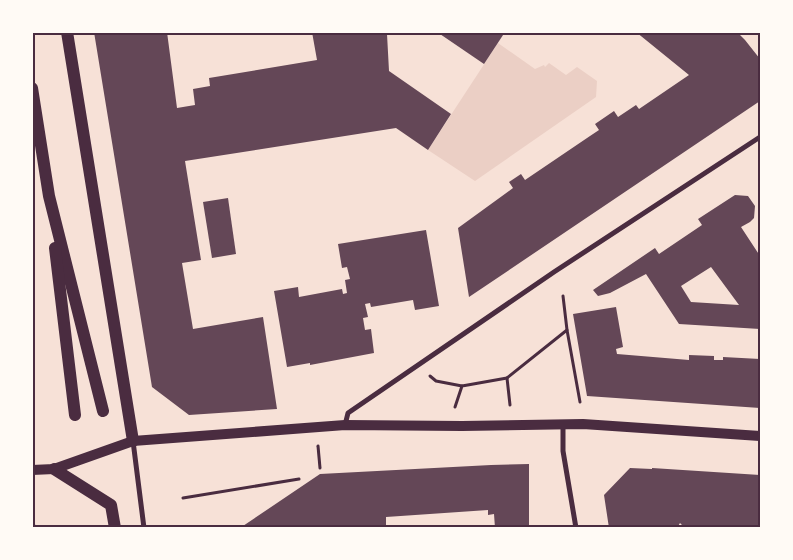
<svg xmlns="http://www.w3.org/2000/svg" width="793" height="560" font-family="Mulish,sans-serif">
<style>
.green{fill:#ebcfc5}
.building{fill:#644757;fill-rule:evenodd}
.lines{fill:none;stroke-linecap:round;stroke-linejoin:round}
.path{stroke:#4a2c40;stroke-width:3}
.minor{stroke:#4a2c40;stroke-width:5}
.secondary{stroke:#4a2c40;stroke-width:10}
.primary{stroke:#4a2c40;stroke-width:12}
.rail{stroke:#8f747c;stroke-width:4}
.neatline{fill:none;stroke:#4a2c40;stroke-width:2}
</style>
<rect width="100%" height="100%" fill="#f7e1d7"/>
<!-- green -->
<path class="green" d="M498 43 535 69 544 65 545 67 549 63 566 75 577 67 597 81 596 97 475 181 428 150Z"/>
<!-- building -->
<g class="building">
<path d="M94 32H167L177 108 195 105 193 89 210 86 209 78 317 60 312 32H384L387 34 389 71 451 114 428 150 396 128 185 161 201 260 182 263 193 329 263 317 277 409 189 415 152 387Z"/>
<path d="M437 32H505L484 64Z"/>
<path d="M636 32H737L745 40 760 59V101L469 297 458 228 513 188 509 182 521 174 525 180 590 136 599 130 595 124 614 111 618 117 636 105 639 109 689 75Z"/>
<path d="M735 195 748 196 755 206 754 218 750 222 741 227 760 256V329L679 324 646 274 610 293 598 296 593 290 655 248 659 254 702 225 698 219ZM711 267 739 305 691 302 681 286Z"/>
<path d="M228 198 236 254 212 258 203 202Z"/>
<path d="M426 230 439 306 415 310 413 300 371 307 370 303 365 304 368 317 363 318 365 330 371 329 374 353 310 365V363L287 367 274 291 298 287 299 297 342 289 343 294 347 293 345 280 350 279 347 267 342 268 338 244Z"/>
<path d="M616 307 623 347 616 349 617 354 689 360V355L714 356V360H723V357L760 359V408L587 396 573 314Z"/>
<path d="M529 464V528H495L494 514 488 515V510L386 517V528H240L320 474 491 465Z"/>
<path d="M630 468 652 469V468L760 475V528H685L680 523 677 528H609L604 495Z"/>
</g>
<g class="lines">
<!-- path -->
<g class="path">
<path d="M563 296 567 330 580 402"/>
<path d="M430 376 436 381 462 386"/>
<path d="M510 405 507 378 567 330"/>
<path d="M455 407 462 386 507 378"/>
<path d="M318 446 320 468"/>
<path d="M183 498 299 479"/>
</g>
<!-- minor -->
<g class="minor">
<path d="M563 424V451L576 528"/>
<path d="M345 425 348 413 554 272 760 137"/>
<path d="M133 441 144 528"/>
</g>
<!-- secondary -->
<path class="secondary" d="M32 470 54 469 133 441 345 425 462 426 583 424 760 436"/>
<!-- primary -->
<g class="primary">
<path d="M67 32 133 441"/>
<path d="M32 88 49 196 103 411"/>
<path d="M55 248 75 415"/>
<path d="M54 469 111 505 115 528"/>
</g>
<!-- rail -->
<path class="rail" d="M32 520 34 528"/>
</g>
<!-- border -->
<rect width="793" height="560" fill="none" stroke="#fffaf5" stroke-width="68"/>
<rect x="34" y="34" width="725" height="492" class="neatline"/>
</svg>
